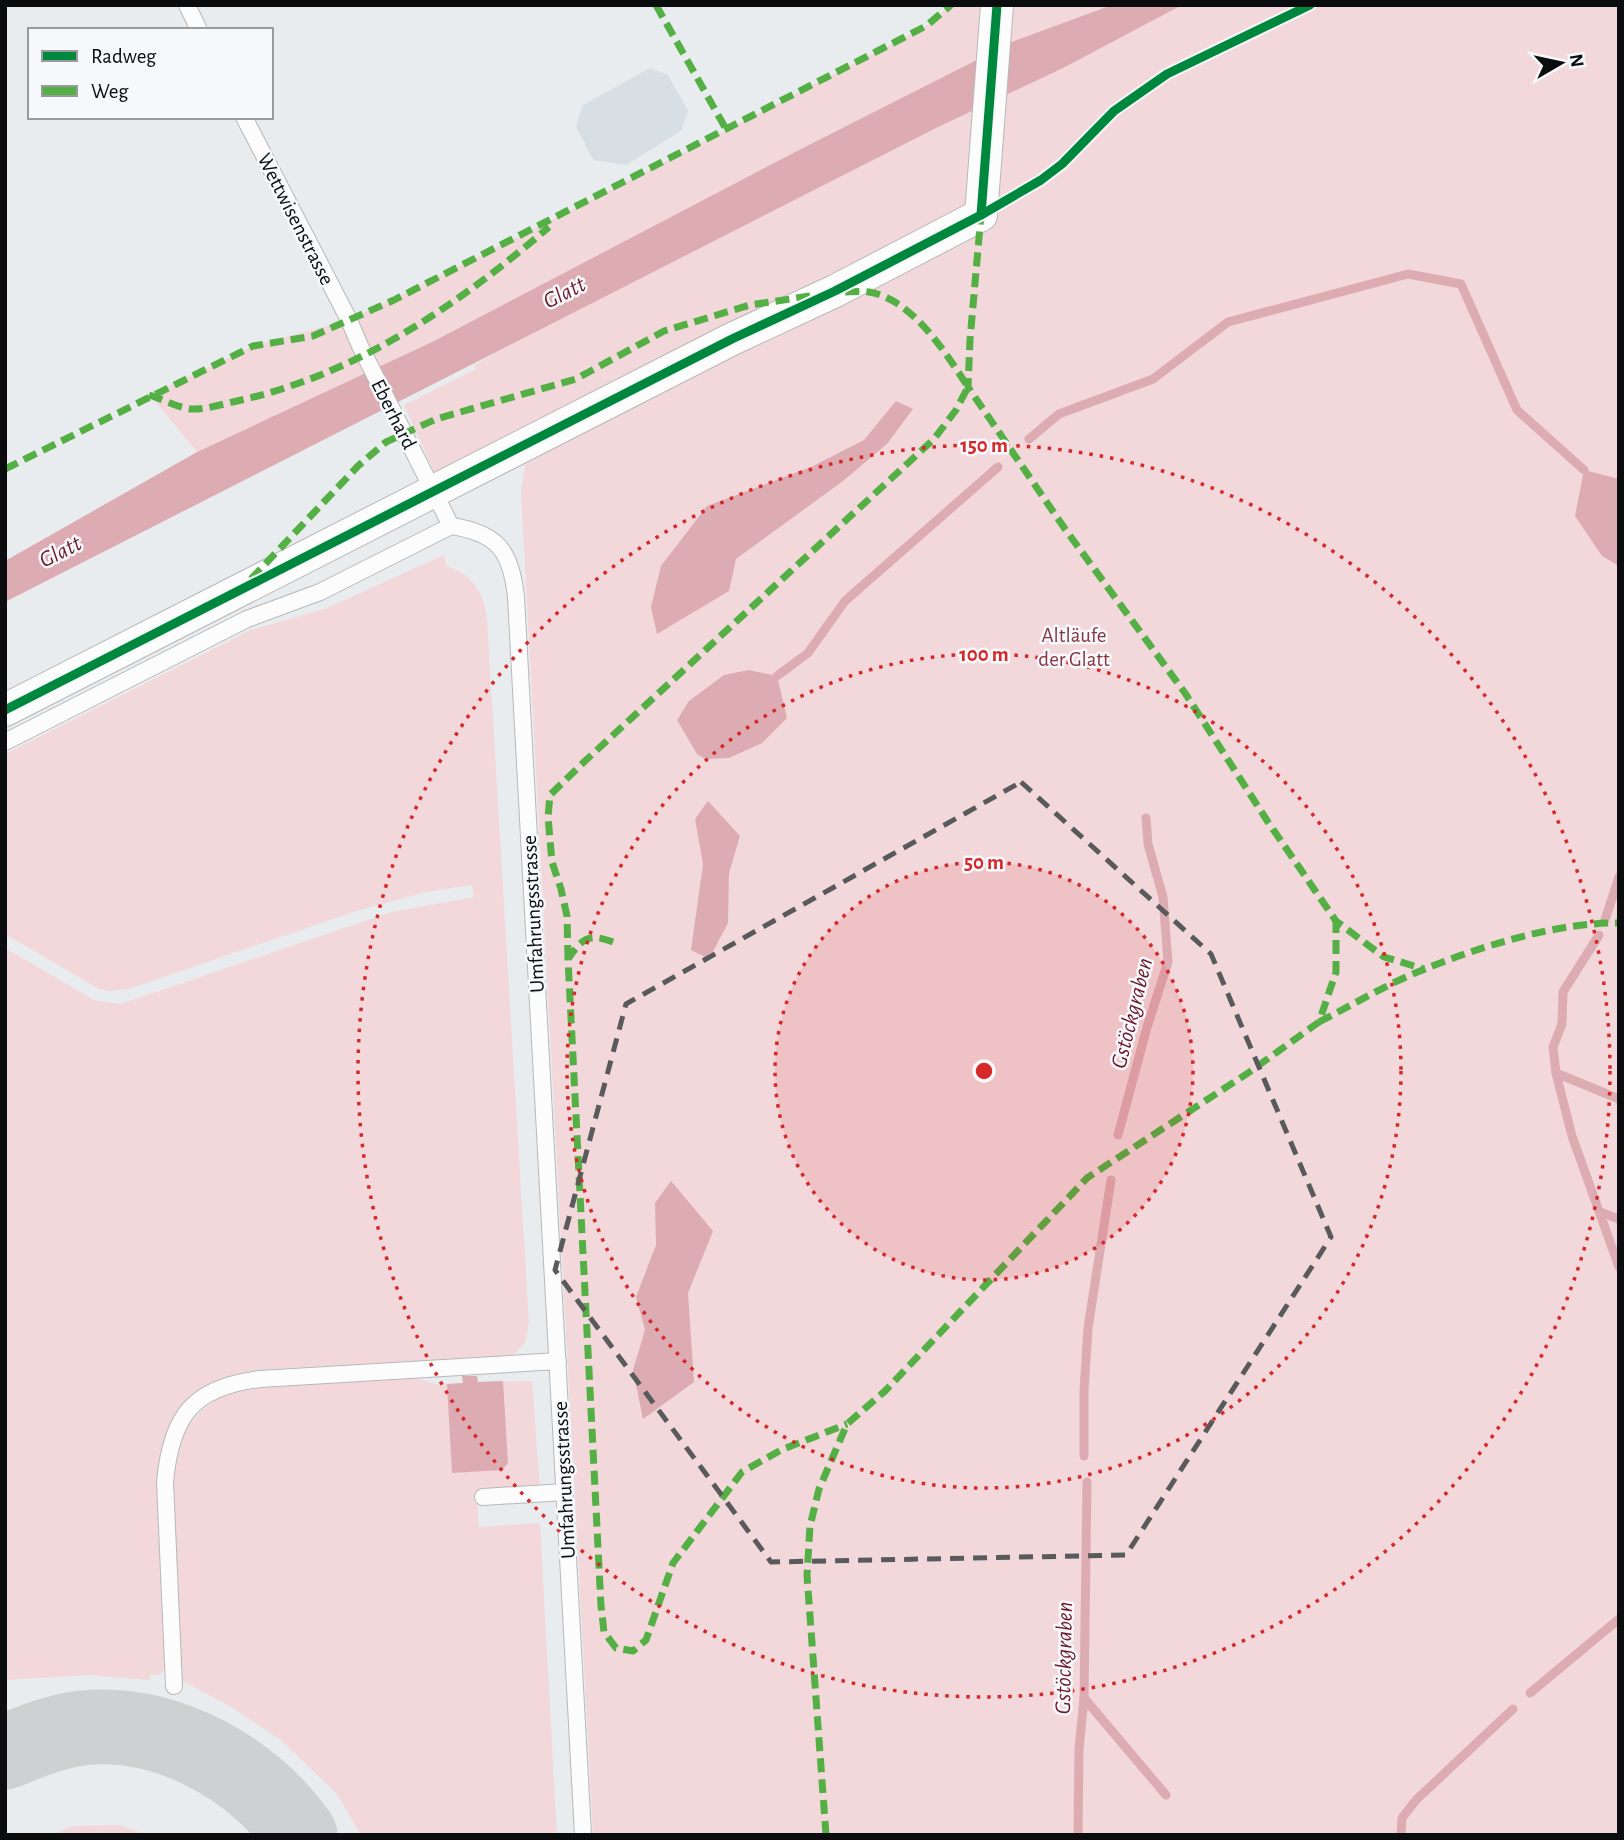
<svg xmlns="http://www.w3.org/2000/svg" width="1624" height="1840" font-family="'Alegreya Sans',sans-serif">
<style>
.built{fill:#d7dee4}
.green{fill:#f3d8db}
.water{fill:#ddacb2}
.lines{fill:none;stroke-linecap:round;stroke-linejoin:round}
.stream{stroke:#ddacb2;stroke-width:9}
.taxiway{stroke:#ced1d2;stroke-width:75}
.service-casing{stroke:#b6b8b9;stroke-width:18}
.minor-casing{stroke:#b6b8b9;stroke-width:34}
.service{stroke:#fcfcfc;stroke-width:16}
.minor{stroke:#fcfcfc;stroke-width:32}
.quiet{stroke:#54b044;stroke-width:7;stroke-dasharray:14 7;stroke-linecap:butt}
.cycleway-casing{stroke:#f6f9fc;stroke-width:13}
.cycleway{stroke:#00873e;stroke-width:9}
.marked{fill:none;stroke:#595a5c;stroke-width:5;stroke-dasharray:14 9;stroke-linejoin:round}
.ring{fill:none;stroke:#d62828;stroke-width:3.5;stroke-dasharray:3.5 7}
.labels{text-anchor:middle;stroke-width:5;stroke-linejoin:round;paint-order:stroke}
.street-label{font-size:21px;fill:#0b0c0d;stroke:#f6f9fc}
.park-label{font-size:21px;fill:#8a3544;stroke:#f6f9fc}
.water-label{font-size:23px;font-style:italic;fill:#6c192c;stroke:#f6f9fc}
.centre{fill:#d62828;stroke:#f6f9fc;stroke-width:3.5}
.ring-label{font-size:21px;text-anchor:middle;font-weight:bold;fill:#d62828;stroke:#f6f9fc;stroke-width:5;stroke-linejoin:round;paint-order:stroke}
</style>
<rect width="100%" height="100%" fill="#e9ecee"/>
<!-- built -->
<path class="built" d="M650 68 668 75 688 111 681 131 626 165 593 160 576 126 583 105Z"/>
<!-- green -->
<g class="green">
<path d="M951 5H1112L1014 41 799 150 432 342 197 452 150 395 253 346 349 320 566 213 926 26Z"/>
<path d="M1123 5H1619V1835H593L521 492 527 451 439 483 404 405 476 369 474 365Z"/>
<path d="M444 555 446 566C472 574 484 592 487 619L529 1324 525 1343 511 1357 270 1369 240 1373 218 1382 164 1444 158 1473V1484L166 1666 160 1675 150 1674V1680L89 1675 5 1680V948L94 1000 120 1004 392 912 474 897 472 885 426 892 357 911 128 989 109 991 99 989 5 934V754L251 630 327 608Z"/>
<path d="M412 1375C433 1387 442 1384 463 1383L462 1376H477L478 1382 532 1381 540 1488 476 1492 479 1527 540 1523 557 1835H361L336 1793 281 1740 233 1708 181 1680 171 1486C175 1434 192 1411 238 1387Z"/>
<path d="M119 1825 148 1835H50L73 1826Z"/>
</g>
<!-- water -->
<g class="water">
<path d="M1112 5H1182L1065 67 938 127 5 602V561L197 452 432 342 799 150 1014 41Z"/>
<path d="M896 401 913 409 887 444 843 481 736 559 729 591 657 634 651 607 661 566 707 506 811 467 864 440Z"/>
<path d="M1584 470 1619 479V566L1602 556 1575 516Z"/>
<path d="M749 670 777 676 787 718 762 743 729 758 705 759 697 754 677 720 689 701 724 675Z"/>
<path d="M708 801 740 836 729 873 728 923 709 959 691 950 703 864 695 819Z"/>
<path d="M671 1181 713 1231 688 1293 694 1382 643 1419 633 1370 645 1330 636 1297 656 1245 655 1203Z"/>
<path d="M462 1376H477L478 1382 503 1381 508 1463 502 1470 452 1473 447 1384 463 1383Z"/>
</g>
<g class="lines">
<!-- stream -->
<g class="stream">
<path d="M1029 439 1059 414 1153 379 1228 322 1408 274 1461 284 1517 410 1584 470"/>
<path d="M777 676 808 653 845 601 998 467"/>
<path d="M1605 920 1619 877"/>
<path d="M1599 935 1563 992 1562 1024 1553 1047 1556 1073 1572 1136 1619 1267"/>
<path d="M1556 1073 1619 1099"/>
<path d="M1118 1135 1147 1027 1168 962 1163 897 1148 844 1146 818"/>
<path d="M1600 1212 1619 1219"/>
<path d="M1084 1456V1391L1088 1328 1111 1180"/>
<path d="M1530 1693 1619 1619"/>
<path d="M1084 1698 1166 1795"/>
<path d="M1078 1835 1079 1749 1084 1698 1087 1482"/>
<path d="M1401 1835 1402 1818 1416 1800 1513 1709"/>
</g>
<!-- taxiway -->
<path class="taxiway" d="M5 1752C30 1742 56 1731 82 1728 166 1719 253 1768 300 1835"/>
<defs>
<g id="service">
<path d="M187 5 199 30"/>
<path d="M244 117 349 320 360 346 451 526"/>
<path d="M5 742 247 619 320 592 451 526C498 533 511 551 516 597L583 1835"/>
<path d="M483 1497 565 1492"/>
<path d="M174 1686 165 1482C171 1416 193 1387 260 1379L558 1361"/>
</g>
<path id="minor" d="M5 710 732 339 835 291 981 215 997 5"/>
</defs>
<!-- service casing -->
<use href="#service" class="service-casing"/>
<!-- minor casing -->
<use href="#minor" class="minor-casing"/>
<!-- service -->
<use href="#service" class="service"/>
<!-- minor -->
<use href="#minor" class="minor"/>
<!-- quiet -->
<g class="quiet">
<path d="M656 5 726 129"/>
<path d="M985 213 981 215 970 340 968 387 1065 529 1185 693 1268 822 1336 921 1384 957 1424 969"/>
<path d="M149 395C162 399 177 407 190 409 204 410 223 404 237 401 356 375 458 305 549 227"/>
<path d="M5 469 253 346 313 336 394 300 926 26 951 5"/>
<path d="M251 579 358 466 386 442 436 419 576 379 664 331 750 305 810 296"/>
<path d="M613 942C589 933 582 938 568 959L601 1606 604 1632 616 1648 633 1651 646 1640 673 1563 742 1472 781 1450 847 1424"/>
<path d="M568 959 567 916 561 889 552 862 548 817 550 795 585 761 934 439 956 410 968 387C946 353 912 299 869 292 860 291 850 292 841 292"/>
<path d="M1319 1022C1354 1004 1389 983 1425 969 1481 946 1559 922 1619 923"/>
<path d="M826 1835 807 1575 810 1526 819 1489 847 1424 885 1391 1087 1178 1248 1073 1319 1022 1336 972V921"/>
</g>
<defs>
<g id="cycleway">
<path d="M981 215 997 5"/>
<path d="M5 710 732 339 835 291 981 215 1041 180 1062 164 1114 111 1167 74 1310 5"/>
</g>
</defs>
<!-- cycleway casing -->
<use href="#cycleway" class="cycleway-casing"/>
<!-- cycleway -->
<use href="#cycleway" class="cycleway"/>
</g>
<!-- marked area -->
<path class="marked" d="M1021 782 1211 954 1331 1237 1126 1555 771 1562 555 1270 626 1004Z"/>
<!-- distance rings -->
<circle cx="984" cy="1071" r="209" fill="#d62828" fill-opacity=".12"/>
<g class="ring">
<circle cx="984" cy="1071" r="209"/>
<circle cx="984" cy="1071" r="417"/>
<circle cx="984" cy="1071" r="626"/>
</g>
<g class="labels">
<!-- street labels -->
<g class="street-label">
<text transform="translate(296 219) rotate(63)" y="7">Wettwisenstrasse</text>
<text transform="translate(394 414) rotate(63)" y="7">Eberhard</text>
<text transform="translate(533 914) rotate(-93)" y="7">Umfahrungsstrasse</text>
<text transform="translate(564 1480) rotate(-93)" y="7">Umfahrungsstrasse</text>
</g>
<!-- park labels -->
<g class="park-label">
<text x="1074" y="642">Altläufe<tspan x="1074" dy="24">der Glatt</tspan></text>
</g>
<!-- water labels -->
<g class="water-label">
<text transform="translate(564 292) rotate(-27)" y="8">Glatt</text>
<text transform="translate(60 551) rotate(-27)" y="8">Glatt</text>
<text transform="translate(1131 1013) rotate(-76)" y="8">Gstöckgraben</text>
<text transform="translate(1063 1658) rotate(-89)" y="8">Gstöckgraben</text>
</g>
</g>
<circle cx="984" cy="1071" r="10" class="centre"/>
<g class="ring-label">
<text x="984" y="452">150 m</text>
<text x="984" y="661">100 m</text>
<text x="984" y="869">50 m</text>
</g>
<!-- border -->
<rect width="1624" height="1840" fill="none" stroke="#0b0c0d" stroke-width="14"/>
<!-- legend -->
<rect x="28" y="28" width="245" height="91" fill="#f6f9fc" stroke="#989a9c" stroke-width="2"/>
<rect x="42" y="51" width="35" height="10" fill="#00873e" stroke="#989a9c" stroke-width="2"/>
<text x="91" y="63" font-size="21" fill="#0b0c0d">Radweg</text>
<rect x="42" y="86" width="35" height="10" fill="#54b044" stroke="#989a9c" stroke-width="2"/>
<text x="91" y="98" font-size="21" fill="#0b0c0d">Weg</text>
<!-- north arrow -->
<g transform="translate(1561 63) rotate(81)" stroke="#f6f9fc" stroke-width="5" paint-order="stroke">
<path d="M0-5L12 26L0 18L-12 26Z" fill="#0b0c0d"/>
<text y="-10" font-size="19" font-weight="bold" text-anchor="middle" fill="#0b0c0d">N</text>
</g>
</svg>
